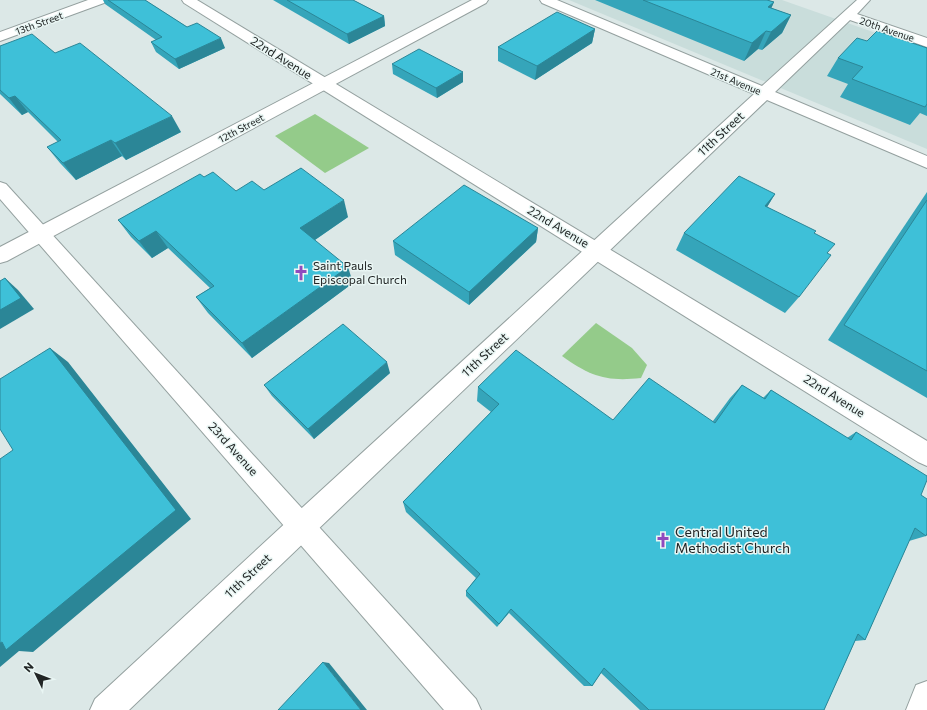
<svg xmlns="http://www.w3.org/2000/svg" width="927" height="710" font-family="Commissioner,sans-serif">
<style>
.built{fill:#c9dddb}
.green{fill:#94cb8a}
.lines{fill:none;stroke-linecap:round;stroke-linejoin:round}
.street-casing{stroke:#94a09f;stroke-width:2}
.secondary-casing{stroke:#94a09f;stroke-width:2}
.street{fill:#fff;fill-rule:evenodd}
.secondary{fill:#fff;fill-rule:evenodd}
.wall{fill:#35a5ba}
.shaded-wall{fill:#2b8697}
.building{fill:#3ec0d8;stroke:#2b8697}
.labels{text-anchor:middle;stroke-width:3;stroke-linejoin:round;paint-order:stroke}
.far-street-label{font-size:10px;fill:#212525;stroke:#e9f6f4}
.street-label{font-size:12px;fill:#212525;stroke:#e9f6f4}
.poi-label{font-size:12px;fill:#212525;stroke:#e9f6f4;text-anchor:start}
.near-poi-label{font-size:14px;fill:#212525;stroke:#e9f6f4;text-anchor:start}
</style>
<rect width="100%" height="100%" fill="#dce8e7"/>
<!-- built -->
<path class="built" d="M569 0H782L927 51V149Z"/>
<!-- green -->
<g class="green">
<path d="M315 114 369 148 325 173 275 136Z"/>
<path d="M596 323 632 348 647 365 641 378C606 382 590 376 562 356Z"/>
</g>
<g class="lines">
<defs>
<g id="street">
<path d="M88 0H106L104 3 0 41V32Z"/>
<path d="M472 0H488L486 3 7 261 0 263V247Z"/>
<path d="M540 0H557L762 86 857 0H870L857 14 927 38V47L850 20 775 92 927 156V168L767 100 129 710H90L95 699 292 517 754 94 542 3Z"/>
<path d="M927 681V710H906L916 685Z"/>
</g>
<g id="secondary">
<path d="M182 0H197L927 441V466L918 462 184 3Z"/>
<path d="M0 182 6 184 476 699 481 710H444L0 199Z"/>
</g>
</defs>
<!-- street casing -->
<use href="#street" class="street-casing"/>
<!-- secondary casing -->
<use href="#secondary" class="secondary-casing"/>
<!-- street -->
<use href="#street" class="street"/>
<!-- secondary -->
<use href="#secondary" class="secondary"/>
</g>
<!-- wall -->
<g class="wall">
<path d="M103 0H145L187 27 225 48 179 69 156 52 151 42 156 40 105 4Z"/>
<path d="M273 0H353L384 16 385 26 349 44Z"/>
<path d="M595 0H767L774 2 771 8 791 15 782 33 762 50 758 49 744 61Z"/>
<path d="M595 29 592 43 535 80 498 61V47Z"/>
<path d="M867 41 927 48V116L920 113 910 125 840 97 848 84 827 76 838 58Z"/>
<path d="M0 46 55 53 181 132 126 160 122 156 76 180 60 163 47 147 58 142 28 112 22 115 0 94Z"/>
<path d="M392 64 463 82 437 98 393 74Z"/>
<path d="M204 177 236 191 264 190 348 217 315 240 353 283 252 358 208 313 196 297 210 288 168 248 152 258 131 237 118 220Z"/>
<path d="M927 192V398L828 340Z"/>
<path d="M775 194 767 207 814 233 827 253 799 297 785 313 676 250 684 233Z"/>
<path d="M538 228 536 242 469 305 395 255 393 241Z"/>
<path d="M390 373 314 439 272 396 264 385Z"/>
<path d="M742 385 763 398 771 390 847 438 856 432 921 495 926 536 909 541 865 640 855 641 824 710H640L601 673 592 686H584L509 613 497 627 466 596V591L476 578 406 512 403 502 491 412 477 401 478 387 613 420 713 421 730 398Z"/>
</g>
<!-- shaded-wall -->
<g class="shaded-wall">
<path d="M774 2 766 20 768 7Z"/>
<path d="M791 15 782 33 762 50 771 32Z"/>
<path d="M384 16 385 26 349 44 347 34Z"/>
<path d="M595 29 592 43 535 80 537 66Z"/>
<path d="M766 31 758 49 744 61 752 43Z"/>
<path d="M221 38 225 48 179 69 175 59Z"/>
<path d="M463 72V82L437 98 436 88Z"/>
<path d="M15 96 28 112 22 115 9 98Z"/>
<path d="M172 116 181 132 126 160 115 143Z"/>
<path d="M111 140 122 156 76 180 63 163Z"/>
<path d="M775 194 764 212 765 206Z"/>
<path d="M344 200 348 217 306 246 300 228Z"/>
<path d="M538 228 536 242 469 305V292Z"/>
<path d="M156 231 168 248 152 258 139 241Z"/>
<path d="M348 267 353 283 252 358 242 343Z"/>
<path d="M5 278 18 290 34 309 0 329V310Z"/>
<path d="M50 348 68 362 191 519 33 652 19 651 0 667V643L2 642Z"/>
<path d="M387 362 390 373 314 439 308 429Z"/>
<path d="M323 662 329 663 367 710H361Z"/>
</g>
<!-- building -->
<g class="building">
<path d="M108 0H145L187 27 197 23 221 38 175 59 151 42 162 37Z"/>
<path d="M287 0H353L384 16 347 34Z"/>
<path d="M643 0H767L774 2 768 7 791 15 771 32 766 31 752 43Z"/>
<path d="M557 12 595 29 537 66 498 47Z"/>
<path d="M877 31 927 48V104L925 107 852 79 863 67 838 58 857 38 867 41Z"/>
<path d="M32 34 55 53 80 43 172 116 115 143 111 140 63 163 47 147 61 140 15 96 9 98 0 90V46Z"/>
<path d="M419 49 463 72 436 88 392 64Z"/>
<path d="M301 168 344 200 300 228 348 267 242 343 196 297 214 286 156 231 139 241 118 220 200 174 204 177 213 172 236 191 252 181 264 190Z"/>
<path d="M739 176 775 194 765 206 816 231 814 233 835 244 827 253 831 255 799 297 684 233Z"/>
<path d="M464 185 538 228 469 292 393 241Z"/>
<path d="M927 200V371L844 325Z"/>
<path d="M5 278 21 298 0 310V281Z"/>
<path d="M343 324 387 362 308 429 264 385Z"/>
<path d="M50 348 176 510 6 650 2 642 0 643V459L13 450 0 429V379Z"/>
<path d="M516 350 613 420 649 378 715 423 742 385 765 399 771 390 851 440 856 432 927 476V480L921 495 927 499V533L926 536 915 528 865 640 858 634 824 710H649L604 668 592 686 511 609 499 624 466 591 480 574 403 502 499 404 478 387Z"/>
<path d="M323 662 361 710H278Z"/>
</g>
<!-- icons -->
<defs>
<symbol id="church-bare" viewBox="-9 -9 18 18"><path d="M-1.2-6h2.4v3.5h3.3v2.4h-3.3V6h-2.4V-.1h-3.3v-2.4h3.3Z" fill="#904abe" stroke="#e9f6f4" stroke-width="2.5" paint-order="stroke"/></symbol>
</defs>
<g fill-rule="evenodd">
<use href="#church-bare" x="290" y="262" width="22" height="22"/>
<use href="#church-bare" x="652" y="529" width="22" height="22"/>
</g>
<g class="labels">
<!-- far-street labels -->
<g class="far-street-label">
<text transform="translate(39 23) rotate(-20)" y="4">13th Street</text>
<text transform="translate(887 29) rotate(19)" y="4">20th Avenue</text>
<text transform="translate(736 81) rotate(23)" y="4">21st Avenue</text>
<text transform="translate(241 128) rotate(-28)" y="4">12th Street</text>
</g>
<!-- street labels -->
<g class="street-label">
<text transform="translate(281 58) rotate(32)" y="4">22nd Avenue</text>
<text transform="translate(721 134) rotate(-43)" y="4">11th Street</text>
<text transform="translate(558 227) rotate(31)" y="4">22nd Avenue</text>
<text transform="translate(485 355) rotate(-43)" y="4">11th Street</text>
<text transform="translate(834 396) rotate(32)" y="4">22nd Avenue</text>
<text transform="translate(233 449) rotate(48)" y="4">23rd Avenue</text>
<text transform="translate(248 576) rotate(-43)" y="4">11th Street</text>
</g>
<!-- poi labels -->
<g class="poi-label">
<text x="313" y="270">Saint Pauls<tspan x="313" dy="14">Episcopal Church</tspan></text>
</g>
<!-- near-poi labels -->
<g class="near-poi-label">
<text x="675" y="537">Central United<tspan x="675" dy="16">Methodist Church</tspan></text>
</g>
</g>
<!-- north arrow -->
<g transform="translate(36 674) rotate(313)" stroke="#e9f6f4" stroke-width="3" paint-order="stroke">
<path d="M0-3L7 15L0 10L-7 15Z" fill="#212525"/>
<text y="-6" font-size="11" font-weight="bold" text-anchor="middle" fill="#212525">N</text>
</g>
</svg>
